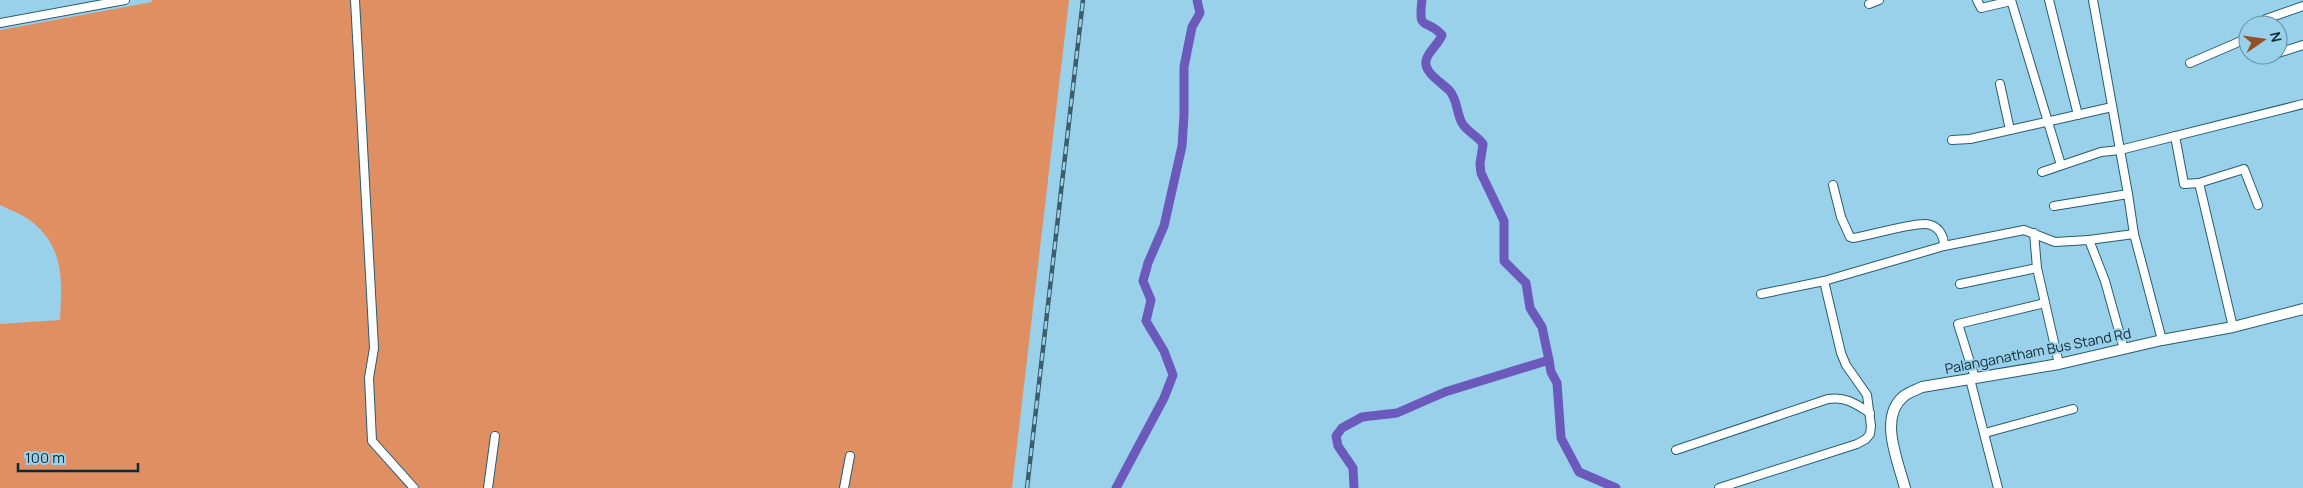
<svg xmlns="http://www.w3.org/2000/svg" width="2303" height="488" font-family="Manrope,sans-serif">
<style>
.green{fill:#e08f63}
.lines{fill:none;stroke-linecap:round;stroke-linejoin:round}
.canal{stroke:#6c59bc;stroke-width:9}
.street-casing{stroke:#265d74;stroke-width:10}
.secondary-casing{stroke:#265d74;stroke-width:12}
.street{stroke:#fff;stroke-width:8}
.secondary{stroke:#fff;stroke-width:10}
.rail-casing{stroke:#3c5d6c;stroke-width:4.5}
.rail{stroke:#99d1eb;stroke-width:2.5;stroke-dasharray:8;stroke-linecap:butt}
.labels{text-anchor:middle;stroke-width:4;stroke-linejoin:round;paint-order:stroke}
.street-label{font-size:14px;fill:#102630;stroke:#99d1eb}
</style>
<rect width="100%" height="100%" fill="#99d1eb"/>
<!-- green -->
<path class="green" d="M152 0H1069L1012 488H0V324L60 320C62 281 65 248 31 221 22 214 10 210 0 205V30L152 2Z"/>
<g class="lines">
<!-- canal -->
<g class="canal">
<path d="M1549 360 1551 372 1557 383 1561 438 1579 472 1616 488"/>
<path d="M1116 488 1164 398 1173 375 1164 351 1146 321 1151 300 1143 281 1148 263 1164 226 1182 146 1184 115V67L1192 27 1200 13 1197 0"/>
<path d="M1354 488 1353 468 1338 446 1336 436 1342 428 1362 417 1397 413 1445 392 1549 360 1542 327 1530 308 1526 283 1504 261V221L1481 173 1480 164 1483 144C1478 136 1466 131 1462 123 1456 112 1458 100 1449 90 1442 83 1424 73 1426 61 1427 52 1439 44 1442 35 1425 17 1418 33 1422 0"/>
</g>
<defs>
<g id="street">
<path d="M355 0 374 348 369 378 372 441 414 488"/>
<path d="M1977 0 1981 8 2011 1"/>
<path d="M2011 0 2061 165"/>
<path d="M2049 0 2078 115"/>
<path d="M2093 0 2128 194"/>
<path d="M1869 4 1879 0"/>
<path d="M0 23 125 0"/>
<path d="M2262 25 2266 19 2303 6"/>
<path d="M2278 53 2303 45"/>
<path d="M2190 63 2248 38"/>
<path d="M2000 84 2010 130"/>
<path d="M2175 136 2184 184 2199 183"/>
<path d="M1952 140 1970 139 2112 107"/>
<path d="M2042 172 2101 152 2120 150 2303 104"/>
<path d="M1833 185 1841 217 1850 237 1853 238C1871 235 1911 223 1926 224 1938 225 1944 235 1944 246"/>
<path d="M2054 206 2128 194 2134 234 2162 340"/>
<path d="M2034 233 2037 268"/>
<path d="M2089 240 2134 234"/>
<path d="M1960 284 2037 268 2059 364"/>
<path d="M1761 294 1824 281 1944 246 2024 230 2055 242 2089 240 2105 281 2124 349"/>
<path d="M2233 327 2199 183 2244 169 2258 205"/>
<path d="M1975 378 1958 324 2045 303"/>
<path d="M1970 379 1998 488"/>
<path d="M1985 433 2073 409"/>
<path d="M1676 450 1828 399C1845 396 1856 404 1870 413"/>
<path d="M488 488 495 436"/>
<path d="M844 488 850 456"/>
<path d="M1719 488 1857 444 1866 439 1870 434 1871 426 1867 395 1846 365 1841 353 1824 281"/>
</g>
<path id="secondary" d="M1905 488C1898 461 1878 417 1904 396 1909 392 1916 390 1922 387L2059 364 2162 340 2233 327 2303 309"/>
</defs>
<!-- street casing -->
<use href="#street" class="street-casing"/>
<!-- secondary casing -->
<use href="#secondary" class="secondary-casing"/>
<!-- street -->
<use href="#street" class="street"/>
<!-- secondary -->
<use href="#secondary" class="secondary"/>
<defs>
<path id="rail" d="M1027 488 1083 0"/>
</defs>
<!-- rail casing -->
<use href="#rail" class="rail-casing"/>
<!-- rail -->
<use href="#rail" class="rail"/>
</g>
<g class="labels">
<!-- street labels -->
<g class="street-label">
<text transform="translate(2038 351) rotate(-11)" y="5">Palanganatham Bus Stand Rd</text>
</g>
</g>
<!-- north arrow -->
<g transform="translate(2263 40) rotate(77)"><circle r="24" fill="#99d1eb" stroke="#628da0"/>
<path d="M0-4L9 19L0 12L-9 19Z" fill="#944f25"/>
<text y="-8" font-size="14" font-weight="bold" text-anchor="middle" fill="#102630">N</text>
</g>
<!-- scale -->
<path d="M18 463v8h120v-8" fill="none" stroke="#102630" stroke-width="2.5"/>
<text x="25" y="463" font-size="15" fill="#102630" stroke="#99d1eb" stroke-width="4" paint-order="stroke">100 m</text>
</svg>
